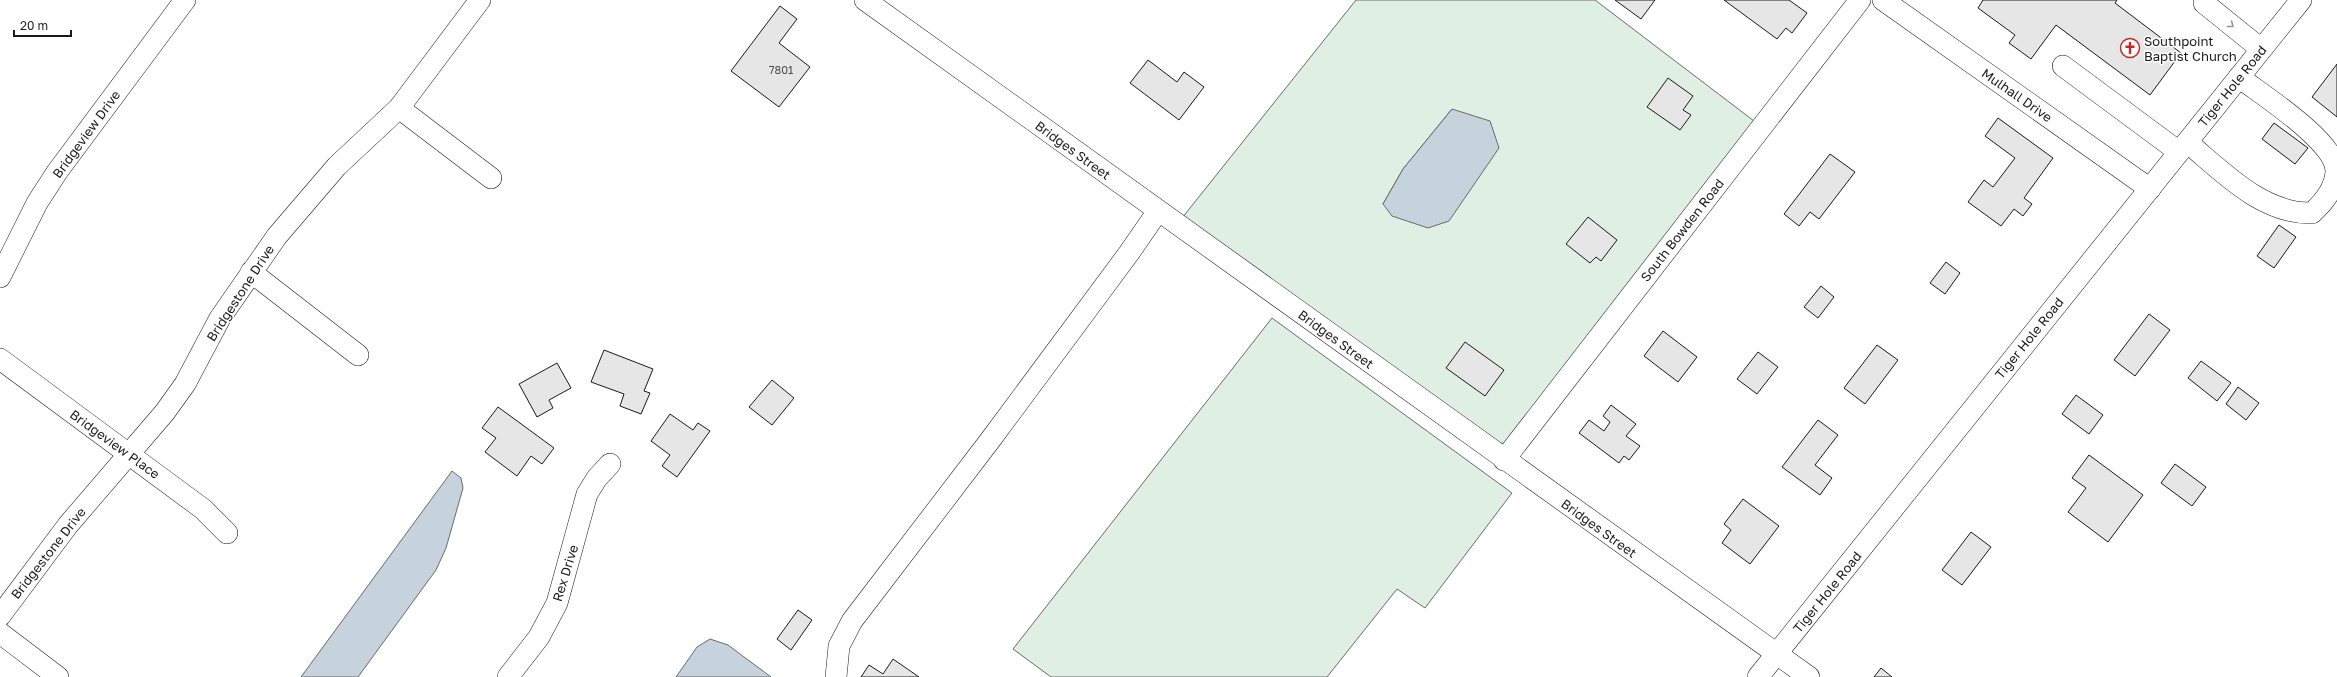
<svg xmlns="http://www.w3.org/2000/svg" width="2337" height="677" font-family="'Golos Text',sans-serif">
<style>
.green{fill:#e0efe3;stroke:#6a6a6a;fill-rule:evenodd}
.water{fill:#c6d2dc;stroke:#6a6a6a}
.building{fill:#e6e6e6;stroke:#1a1a1a}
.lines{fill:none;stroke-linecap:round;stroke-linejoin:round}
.minor-casing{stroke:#1a1a1a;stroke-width:22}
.minor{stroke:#fff;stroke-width:21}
.oneway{stroke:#989898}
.labels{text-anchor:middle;stroke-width:3;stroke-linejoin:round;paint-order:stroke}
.number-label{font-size:11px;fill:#4d4d4d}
.poi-label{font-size:13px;fill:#1a1a1a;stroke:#fff;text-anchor:start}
.street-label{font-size:13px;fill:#1a1a1a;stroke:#fff}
</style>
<rect width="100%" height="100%" fill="#fff"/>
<!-- green -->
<g class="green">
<path d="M1356 0H1595L1754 121 1504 444 1488 439 1182 218ZM1452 109 1383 204 1403 169Z"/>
<path d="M1272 318 1512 493 1425 608 1397 589 1327 677H1051L1013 649Z"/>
</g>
<!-- water -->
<g class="water">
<path d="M1452 109 1490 121 1499 148 1449 221 1428 228 1392 216 1383 204 1403 169Z"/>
<path d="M452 471 461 478 463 488 446 548 436 570 358 677H301Z"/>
<path d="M710 639 728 645 771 677H676L697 647Z"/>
</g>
<!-- building -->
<g class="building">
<path d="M1615 0H1655L1641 19Z"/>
<path d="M1724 0H1789L1807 13 1792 33 1786 28 1777 39Z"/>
<path d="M1983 0H2117L2115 3 2181 53 2150 95 2056 25 2031 59 2009 43 2015 35 1978 8Z"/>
<path d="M780 6 797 19 779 43 810 67 779 107 731 71Z"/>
<path d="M1148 60 1177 82 1184 72 1204 87 1179 120 1130 83Z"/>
<path d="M2337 64V117L2312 97Z"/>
<path d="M1668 78 1693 96 1683 110 1691 115 1680 130 1647 107Z"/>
<path d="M1998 118 2053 158 2024 198 2032 204 2023 216 2014 209 2001 226 1968 202 1984 180 1993 187 2015 158 1985 136Z"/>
<path d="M2274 123 2308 148 2295 164 2262 139Z"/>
<path d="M1830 154 1855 172 1819 219 1810 212 1799 226 1784 214Z"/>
<path d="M1588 217 1617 240 1601 261 1596 257 1590 263 1566 244Z"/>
<path d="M2279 225 2296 237 2274 268 2257 256Z"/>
<path d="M1946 262 1960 273 1945 294 1930 283Z"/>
<path d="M1821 286 1834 297 1818 318 1804 307Z"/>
<path d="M2149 314 2170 330 2135 376 2114 360Z"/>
<path d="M1663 331 1697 357 1678 382 1644 356Z"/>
<path d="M1465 342 1504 370 1485 396 1446 368Z"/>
<path d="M1877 345 1898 360 1865 404 1844 388Z"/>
<path d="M604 350 653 369 644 391 650 393 641 414 620 406 624 394 591 382Z"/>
<path d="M1758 352 1778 367 1757 394 1737 379Z"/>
<path d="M2201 361 2231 383 2217 401 2188 378Z"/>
<path d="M557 363 571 388 549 400 553 408 537 417 519 384Z"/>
<path d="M772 380 794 398 772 425 749 407Z"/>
<path d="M2238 387 2259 403 2246 420 2226 404Z"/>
<path d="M2076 395 2103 415 2089 434 2062 414Z"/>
<path d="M1611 405 1636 424 1626 436 1640 446 1629 460 1624 456 1619 463 1579 433 1589 420 1604 431 1610 422 1603 416Z"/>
<path d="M498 407 554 448 542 464 531 456 517 476 485 452 496 438 482 428Z"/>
<path d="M670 414 693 430 698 423 710 431 677 477 662 466 670 455 651 441Z"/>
<path d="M1818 420 1838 435 1815 465 1832 478 1820 495 1782 467Z"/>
<path d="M2089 455 2143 495 2108 542 2068 512 2086 488 2072 478Z"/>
<path d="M2175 464 2206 487 2192 506 2161 483Z"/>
<path d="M1743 499 1779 526 1750 564 1722 543 1731 530 1724 524Z"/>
<path d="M1971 532 1991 547 1962 585 1942 570Z"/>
<path d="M798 610 812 620 791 650 777 639Z"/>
<path d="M893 659 919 677H861L869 665 883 674Z"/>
<path d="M1881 668 1892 677H1874Z"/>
</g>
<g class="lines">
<defs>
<g id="minor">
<path d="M865 0 1809 677"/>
<path d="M1883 0 2150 189"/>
<path d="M2206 0 2204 3 2261 49"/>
<path d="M2063 66 2179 152"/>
<path d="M399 108 491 178"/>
<path d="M2187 142C2223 172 2262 214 2312 213 2323 203 2335 188 2336 172 2337 142 2262 95 2239 77"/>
<path d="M251 272 358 355"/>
<path d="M0 277 37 203 57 172 185 0"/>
<path d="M0 359 203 509 227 533"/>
<path d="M1504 460 1860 0"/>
<path d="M0 616 68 525 165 412 185 384 220 318 277 236 337 166 399 108 480 0"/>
<path d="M0 633 58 677"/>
<path d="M508 677 539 637 557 603 587 494 597 478 610 464"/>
<path d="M836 677 839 646 852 621 991 439 1129 253 1158 211"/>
<path d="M1758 677 2301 0"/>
</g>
</defs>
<!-- minor casing -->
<use href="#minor" class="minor-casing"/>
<!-- minor -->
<use href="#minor" class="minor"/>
</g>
<!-- one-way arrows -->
<defs><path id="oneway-chevron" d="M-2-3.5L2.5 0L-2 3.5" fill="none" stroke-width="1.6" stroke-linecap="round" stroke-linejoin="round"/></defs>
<use class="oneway" href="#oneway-chevron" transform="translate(2231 25) rotate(38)"/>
<!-- icons -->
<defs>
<symbol id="church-ring" viewBox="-11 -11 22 22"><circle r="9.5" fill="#fff" stroke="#c62828" stroke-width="1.5"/><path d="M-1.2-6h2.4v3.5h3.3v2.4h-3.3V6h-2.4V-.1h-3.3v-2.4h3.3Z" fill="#c62828"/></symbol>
</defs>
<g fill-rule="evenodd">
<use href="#church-ring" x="2119" y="37" width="22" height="22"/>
</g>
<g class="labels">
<!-- number labels -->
<g class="number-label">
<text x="781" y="74">7801</text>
</g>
<!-- poi labels -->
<g class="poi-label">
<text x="2144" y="46">Southpoint<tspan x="2144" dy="15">Baptist Church</tspan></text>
</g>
<!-- street labels -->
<g class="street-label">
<text transform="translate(2232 86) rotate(-51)" y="5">Tiger Hole Road</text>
<text transform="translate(2017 95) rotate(35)" y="5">Mulhall Drive</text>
<text transform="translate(86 134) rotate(-54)" y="5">Bridgeview Drive</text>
<text transform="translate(1073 150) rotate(36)" y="5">Bridges Street</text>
<text transform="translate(1682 230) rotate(-52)" y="5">South Bowden Road</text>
<text transform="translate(240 293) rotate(-57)" y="5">Bridgestone Drive</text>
<text transform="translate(2029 338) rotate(-51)" y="5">Tiger Hole Road</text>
<text transform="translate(1336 339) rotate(36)" y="5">Bridges Street</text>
<text transform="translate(115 444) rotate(36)" y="5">Bridgeview Place</text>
<text transform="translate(1599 528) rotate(36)" y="5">Bridges Street</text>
<text transform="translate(48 553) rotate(-52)" y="5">Bridgestone Drive</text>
<text transform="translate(565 573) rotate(-73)" y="5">Rex Drive</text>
<text transform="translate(1827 592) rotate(-51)" y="5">Tiger Hole Road</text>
</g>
</g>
<!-- scale -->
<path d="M14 30v6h57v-6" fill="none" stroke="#1a1a1a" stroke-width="2"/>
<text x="20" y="30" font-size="12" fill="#1a1a1a" stroke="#ffffff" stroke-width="3" paint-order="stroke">20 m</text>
</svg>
